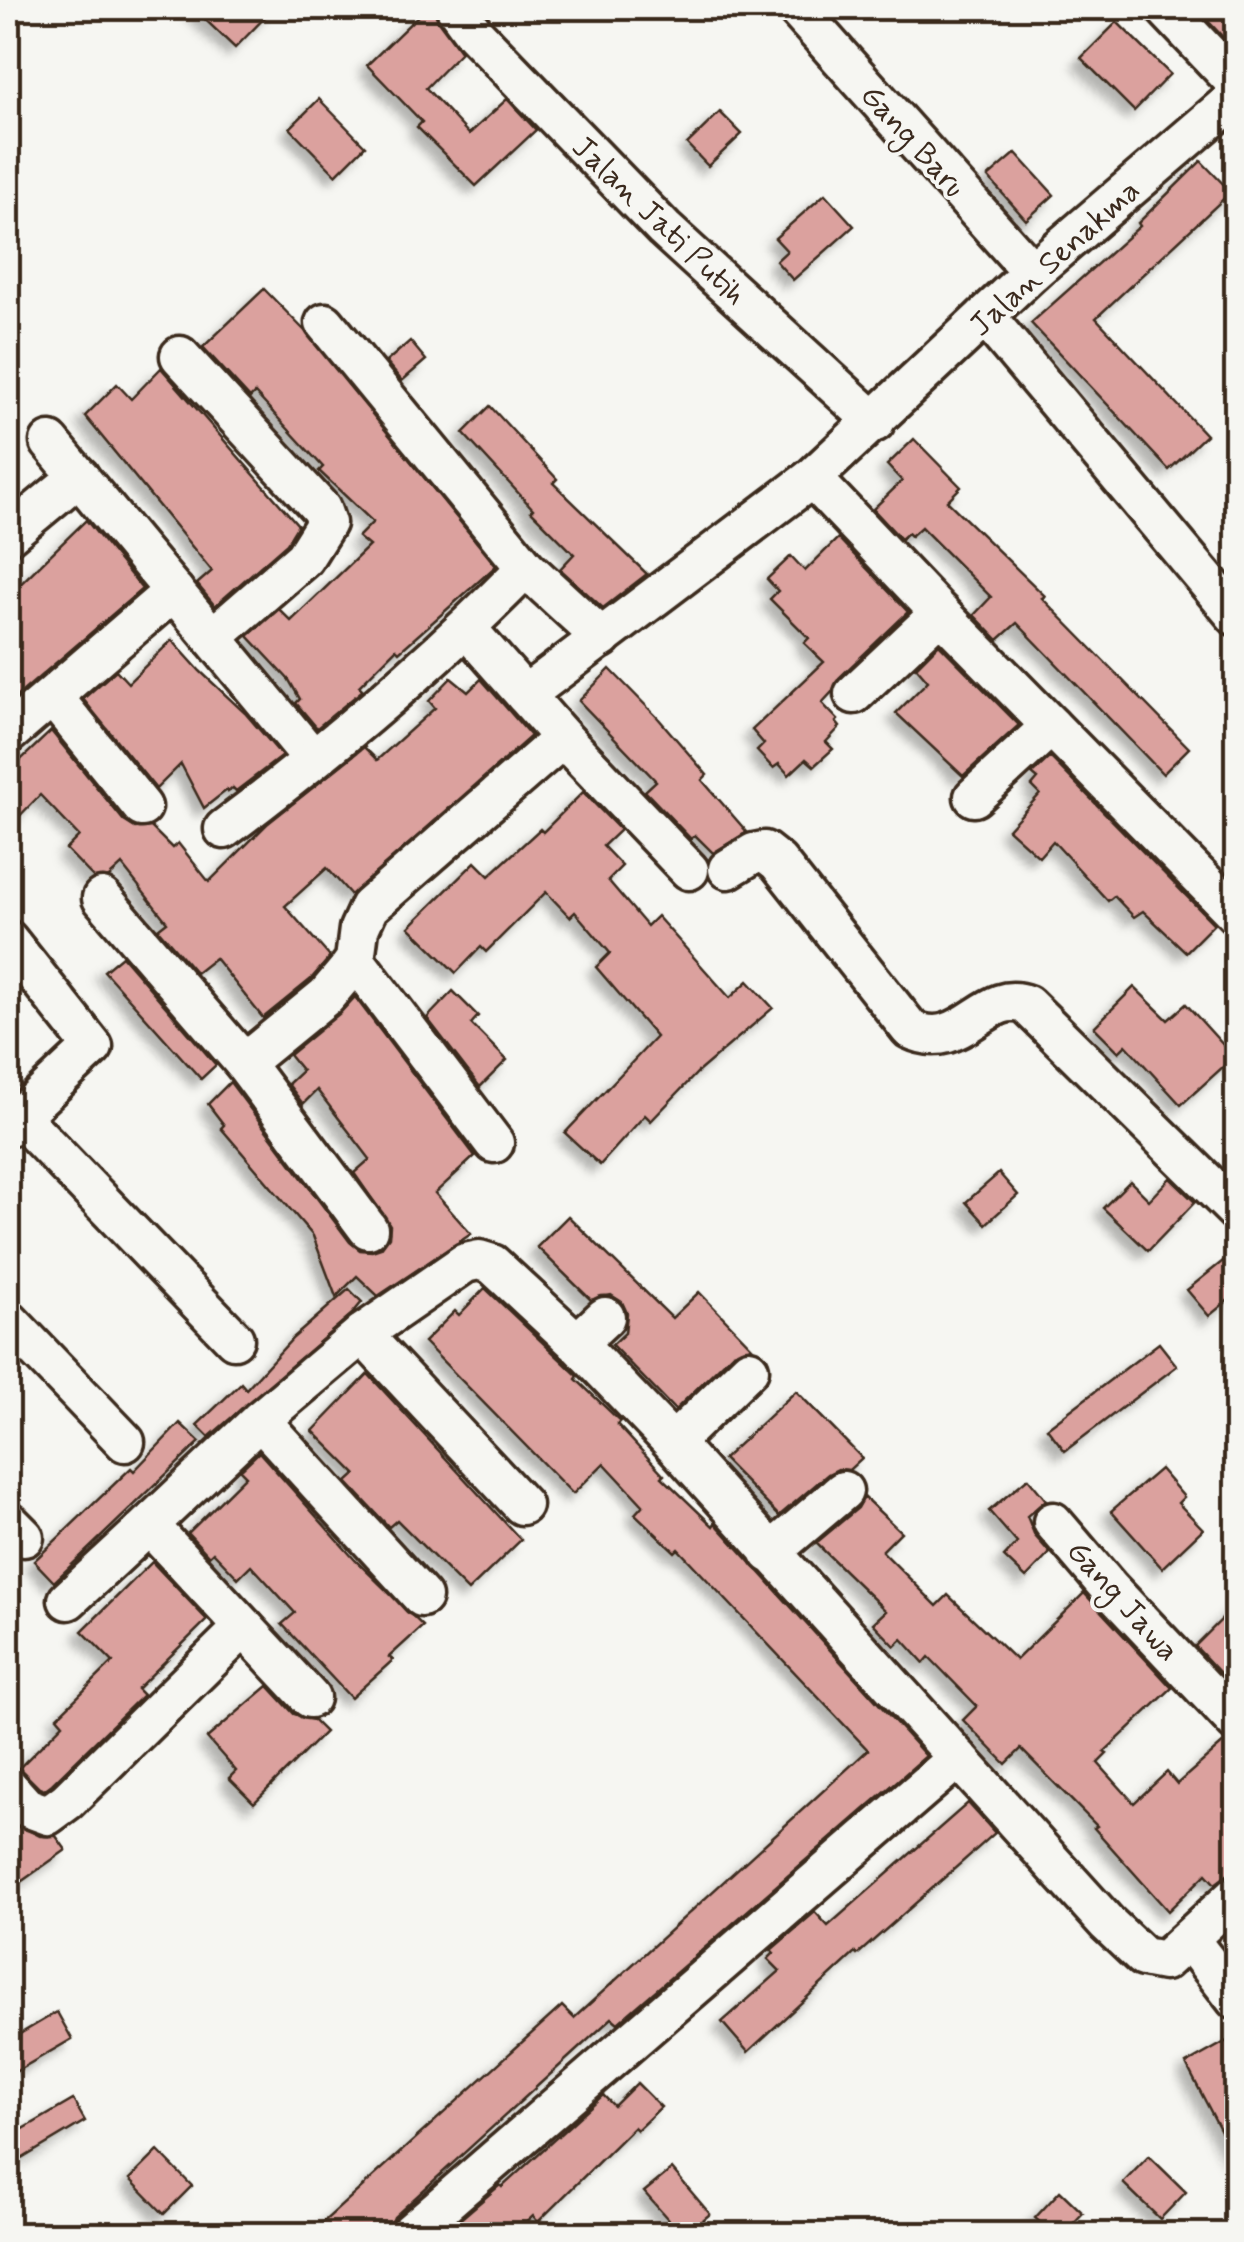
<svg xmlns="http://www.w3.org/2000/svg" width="1244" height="2242" font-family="Mynerve,sans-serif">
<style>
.building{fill:#dba19e;stroke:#3b2a1e;stroke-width:2.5;filter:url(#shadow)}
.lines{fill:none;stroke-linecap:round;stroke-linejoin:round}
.minor-casing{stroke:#3b2a1e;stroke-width:45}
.minor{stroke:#f6f6f2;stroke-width:38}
.labels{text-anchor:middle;stroke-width:8;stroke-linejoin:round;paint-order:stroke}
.street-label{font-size:32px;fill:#3b2a1e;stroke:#f6f6f2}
</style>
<defs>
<filter id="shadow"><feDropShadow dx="-8" dy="8" stdDeviation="5" flood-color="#0004"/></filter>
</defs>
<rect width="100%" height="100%" fill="#f6f6f2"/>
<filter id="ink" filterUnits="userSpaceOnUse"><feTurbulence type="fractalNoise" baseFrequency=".01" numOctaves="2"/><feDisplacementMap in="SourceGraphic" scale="20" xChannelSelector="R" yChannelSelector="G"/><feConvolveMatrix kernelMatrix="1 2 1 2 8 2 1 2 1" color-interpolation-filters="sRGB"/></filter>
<g filter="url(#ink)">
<!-- building -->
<g class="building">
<path d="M193 8H274L235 48Z"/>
<path d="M426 8 434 9 438 21 461 52 426 88 469 134 507 99 536 130 476 186 417 127 422 122 367 65Z"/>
<path d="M1196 8H1236V51Z"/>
<path d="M1117 22 1170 74 1134 111 1081 58Z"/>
<path d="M319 99 365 146 336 175 290 128Z"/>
<path d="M720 112 742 134 708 166 687 144Z"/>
<path d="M1016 153 1054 195 1026 220 988 177Z"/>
<path d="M1201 161 1231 192 1096 318 1206 435 1169 470 1031 323 1140 226 1138 223Z"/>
<path d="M825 194 854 226 793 280 776 261 787 251 775 238Z"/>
<path d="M264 289 305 331 496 566 399 652 396 649 359 686 363 690 317 728 296 703 300 699 289 680 248 636 279 609 291 621 369 546 358 537 373 522 319 471 323 467 255 393 250 398 203 347Z"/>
<path d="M410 341 426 360 402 381 386 362Z"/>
<path d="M161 368 298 525 287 543 215 606 197 584 212 571 85 416 117 384 131 399Z"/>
<path d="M490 406 557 479 553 483 647 574 603 608 560 569 574 554 531 511 533 509 463 433Z"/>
<path d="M914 439 961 487 947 501 1045 596 1042 598 1189 748 1163 774 1017 623 998 640 974 615 991 597 921 527 911 536 908 533 901 539 873 509 902 481 887 465Z"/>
<path d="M86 520 142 589 8 704V596Z"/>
<path d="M838 538 908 612 839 678 832 692 822 703 838 720 836 722 840 727 826 742 833 749 814 766 806 759 789 775 779 764 773 768 757 751 764 744 752 730 824 662 804 643 809 638 770 599 778 591 767 579 791 556 805 571Z"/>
<path d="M172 640 200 671 245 713 282 756 236 791 233 788 228 792 227 790 204 808 181 764 156 789 83 699 116 670 128 683Z"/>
<path d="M939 644 1019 725 963 776 896 713 928 681 916 667Z"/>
<path d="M610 669 658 718 707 775 702 780 747 832 713 853 695 835 691 839 645 791 656 781 579 701Z"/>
<path d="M451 678 468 692 481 679 531 736 351 895 327 868 285 906 330 957 310 980 263 1018 215 958 196 973 158 929 167 922 122 865 109 877 94 878 66 849 79 836 40 795 8 828V772L51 731 124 821 135 828 151 827 172 848 178 843 209 882 267 824 364 747 377 760 435 708 429 701Z"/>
<path d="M1050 757 1214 924 1186 952 1143 911 1134 917 1114 896 1108 901 1053 841 1039 857 1008 829 1040 794 1032 786 1038 779 1032 774Z"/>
<path d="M583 792 620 830 603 846 622 866 608 880 647 926 657 916 730 998 748 981 773 1008 698 1072 651 1121 645 1115 600 1165 565 1133 656 1037 596 967 610 953 575 912 570 917 546 892 486 952 481 947 456 973 409 927 475 862 489 876 540 829 543 832Z"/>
<path d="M122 956 216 1065 201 1079 104 971Z"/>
<path d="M1134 987 1168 1020 1186 1004 1234 1057 1181 1105 1126 1045 1119 1052 1094 1027Z"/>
<path d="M453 991 478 1016 471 1024 507 1060 480 1087 427 1018Z"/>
<path d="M355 997 475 1156 435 1193 471 1234 378 1296 357 1276 336 1297 313 1236 221 1128 224 1125 208 1104 230 1082 350 1242 360 1250 372 1251 381 1248 389 1237 390 1225 354 1173 370 1159 317 1090 303 1104 288 1084 302 1071 289 1055 340 1013Z"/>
<path d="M999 1173 1018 1195 986 1224 966 1202Z"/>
<path d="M1170 1178 1195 1202 1148 1251 1103 1208 1130 1181 1149 1200Z"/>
<path d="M568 1216 672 1318 699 1292 752 1347 733 1353 675 1410 612 1345 625 1333 627 1313 622 1302 611 1295 591 1300 537 1247Z"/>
<path d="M1223 1261 1236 1277V1294L1209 1316 1187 1290Z"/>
<path d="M485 1288 578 1376 576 1379 620 1421 617 1424 664 1475 662 1477 713 1526 715 1523 926 1756 618 2023 612 2018 394 2217 387 2234H310L562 2006 574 2018 868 1750 678 1549 675 1552 635 1514 643 1505 604 1463 573 1494 424 1342 455 1311 459 1315Z"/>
<path d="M349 1289 362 1302 352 1314 209 1437 197 1425 241 1383 246 1389 293 1338Z"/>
<path d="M1159 1343 1177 1366 1065 1451 1047 1428Z"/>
<path d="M368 1374 521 1540 468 1591 397 1520 389 1527 347 1482 356 1474 313 1431Z"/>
<path d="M796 1391 862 1458 849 1470 838 1469 828 1474 779 1516 723 1459Z"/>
<path d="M180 1423 200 1442 54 1582 34 1561 131 1468 134 1471Z"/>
<path d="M259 1452 355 1560 423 1626 389 1657 393 1660 351 1698 282 1624 295 1613 251 1565 238 1578 213 1552 209 1556 188 1533 246 1476 240 1470Z"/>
<path d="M1160 1469 1184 1497 1178 1503 1203 1529 1162 1568 1111 1511Z"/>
<path d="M1028 1478 1046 1500 1027 1516 1035 1536 1050 1553 1026 1578 1004 1557 1017 1543 989 1511Z"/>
<path d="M864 1497 901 1532 882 1551 937 1606 948 1595 1016 1660 1084 1593 1172 1688 1104 1752 1107 1754 1098 1763 1134 1803 1167 1772 1177 1784 1226 1741 1236 1744V1873H1230L1215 1884 1206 1874 1168 1911 1094 1828 1097 1826 1021 1749 1006 1764 963 1720 977 1706 929 1657 924 1663 902 1639 895 1646 873 1623 886 1611 816 1543 858 1508Z"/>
<path d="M152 1562 207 1620 137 1689 143 1695 52 1784 44 1790 39 1788 19 1768 63 1724 57 1717 113 1662 82 1631Z"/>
<path d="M1236 1605V1690L1195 1646Z"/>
<path d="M268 1686 294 1714 313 1720 325 1732 254 1803 229 1778 236 1771 207 1738Z"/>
<path d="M968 1803 995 1833 857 1955 855 1953 748 2052 722 2022 780 1971 768 1959 774 1953 771 1950 815 1912 828 1926Z"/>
<path d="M8 1820 40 1836H56L66 1850 8 1891Z"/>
<path d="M57 2012 72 2039 8 2076V2041Z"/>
<path d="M1236 2036V2160L1186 2064Z"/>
<path d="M637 2083 661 2107 637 2130 634 2127 538 2222 533 2216 514 2234H443L500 2185 502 2187 603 2095 614 2106Z"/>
<path d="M73 2100 85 2121 8 2167V2138Z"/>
<path d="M158 2151 192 2186 164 2214 130 2179Z"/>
<path d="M1149 2156 1186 2192 1160 2219 1123 2183Z"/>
<path d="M672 2169 710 2214 686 2234H681L644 2192Z"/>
<path d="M1060 2191 1083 2213 1063 2234H1053L1035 2218Z"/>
</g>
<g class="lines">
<defs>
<g id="minor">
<path d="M456 8 475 34 664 229 875 422"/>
<path d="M796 8 1032 272"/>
<path d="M1165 8 1236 83"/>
<path d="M985 316 1236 616"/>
<path d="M325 323 526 568 602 638"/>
<path d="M180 356 321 509 326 523 304 558 213 637"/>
<path d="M50 442 313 759"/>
<path d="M812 478 940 613 1236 914"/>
<path d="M8 535 79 476"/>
<path d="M467 629 563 738 689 870"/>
<path d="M854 694 940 613"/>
<path d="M525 695 812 478 1032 272 1236 97"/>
<path d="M53 697 142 807"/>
<path d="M8 734 174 591"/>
<path d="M974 797 1051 726"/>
<path d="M224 829C331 749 433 663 526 568"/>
<path d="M728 869 754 853 764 851 778 862 910 1029C963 1055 985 987 1027 1005L1236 1211"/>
<path d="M102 898 244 1063 368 1229"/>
<path d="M8 940 93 1047 8 1127"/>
<path d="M355 960 494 1143"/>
<path d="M244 1063 326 996 347 971 355 960 359 929 369 907 563 738"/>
<path d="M19 1116 234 1339"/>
<path d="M8 1320 125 1442"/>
<path d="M362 1334 522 1505"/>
<path d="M577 1343 605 1317"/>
<path d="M260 1420 422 1597"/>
<path d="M673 1443 749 1369"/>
<path d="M8 1521 24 1537"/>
<path d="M1053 1522 1110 1589 1236 1722"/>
<path d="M770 1553 843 1491"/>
<path d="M68 1600 149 1525"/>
<path d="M310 1698 149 1525 260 1420 362 1334 465 1263 479 1260 492 1264 577 1343 673 1443 1107 1923 1143 1957 1164 1961 1236 1895"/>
<path d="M8 1787 26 1807 48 1815 67 1801 244 1627"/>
<path d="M1189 1939 1236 2000"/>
<path d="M409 2234 958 1758"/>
</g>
</defs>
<!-- minor casing -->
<use href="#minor" class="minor-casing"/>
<!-- minor -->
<use href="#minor" class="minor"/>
</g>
</g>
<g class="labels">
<!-- street labels -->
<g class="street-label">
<text transform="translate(914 140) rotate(48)" y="11">Gang Baru</text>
<text transform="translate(660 220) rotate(44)" y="11">Jalan Jati Putih</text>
<text transform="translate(1054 257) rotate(-42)" y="11">Jalan Senakma</text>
<text transform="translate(1124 1600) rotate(48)" y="11">Gang Jawa</text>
</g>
</g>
<!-- margin -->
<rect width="1244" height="2242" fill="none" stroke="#f6f6f2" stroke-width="40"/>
<rect x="20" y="20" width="1204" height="2202" fill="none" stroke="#3b2a1e" stroke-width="4" filter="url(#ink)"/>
</svg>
